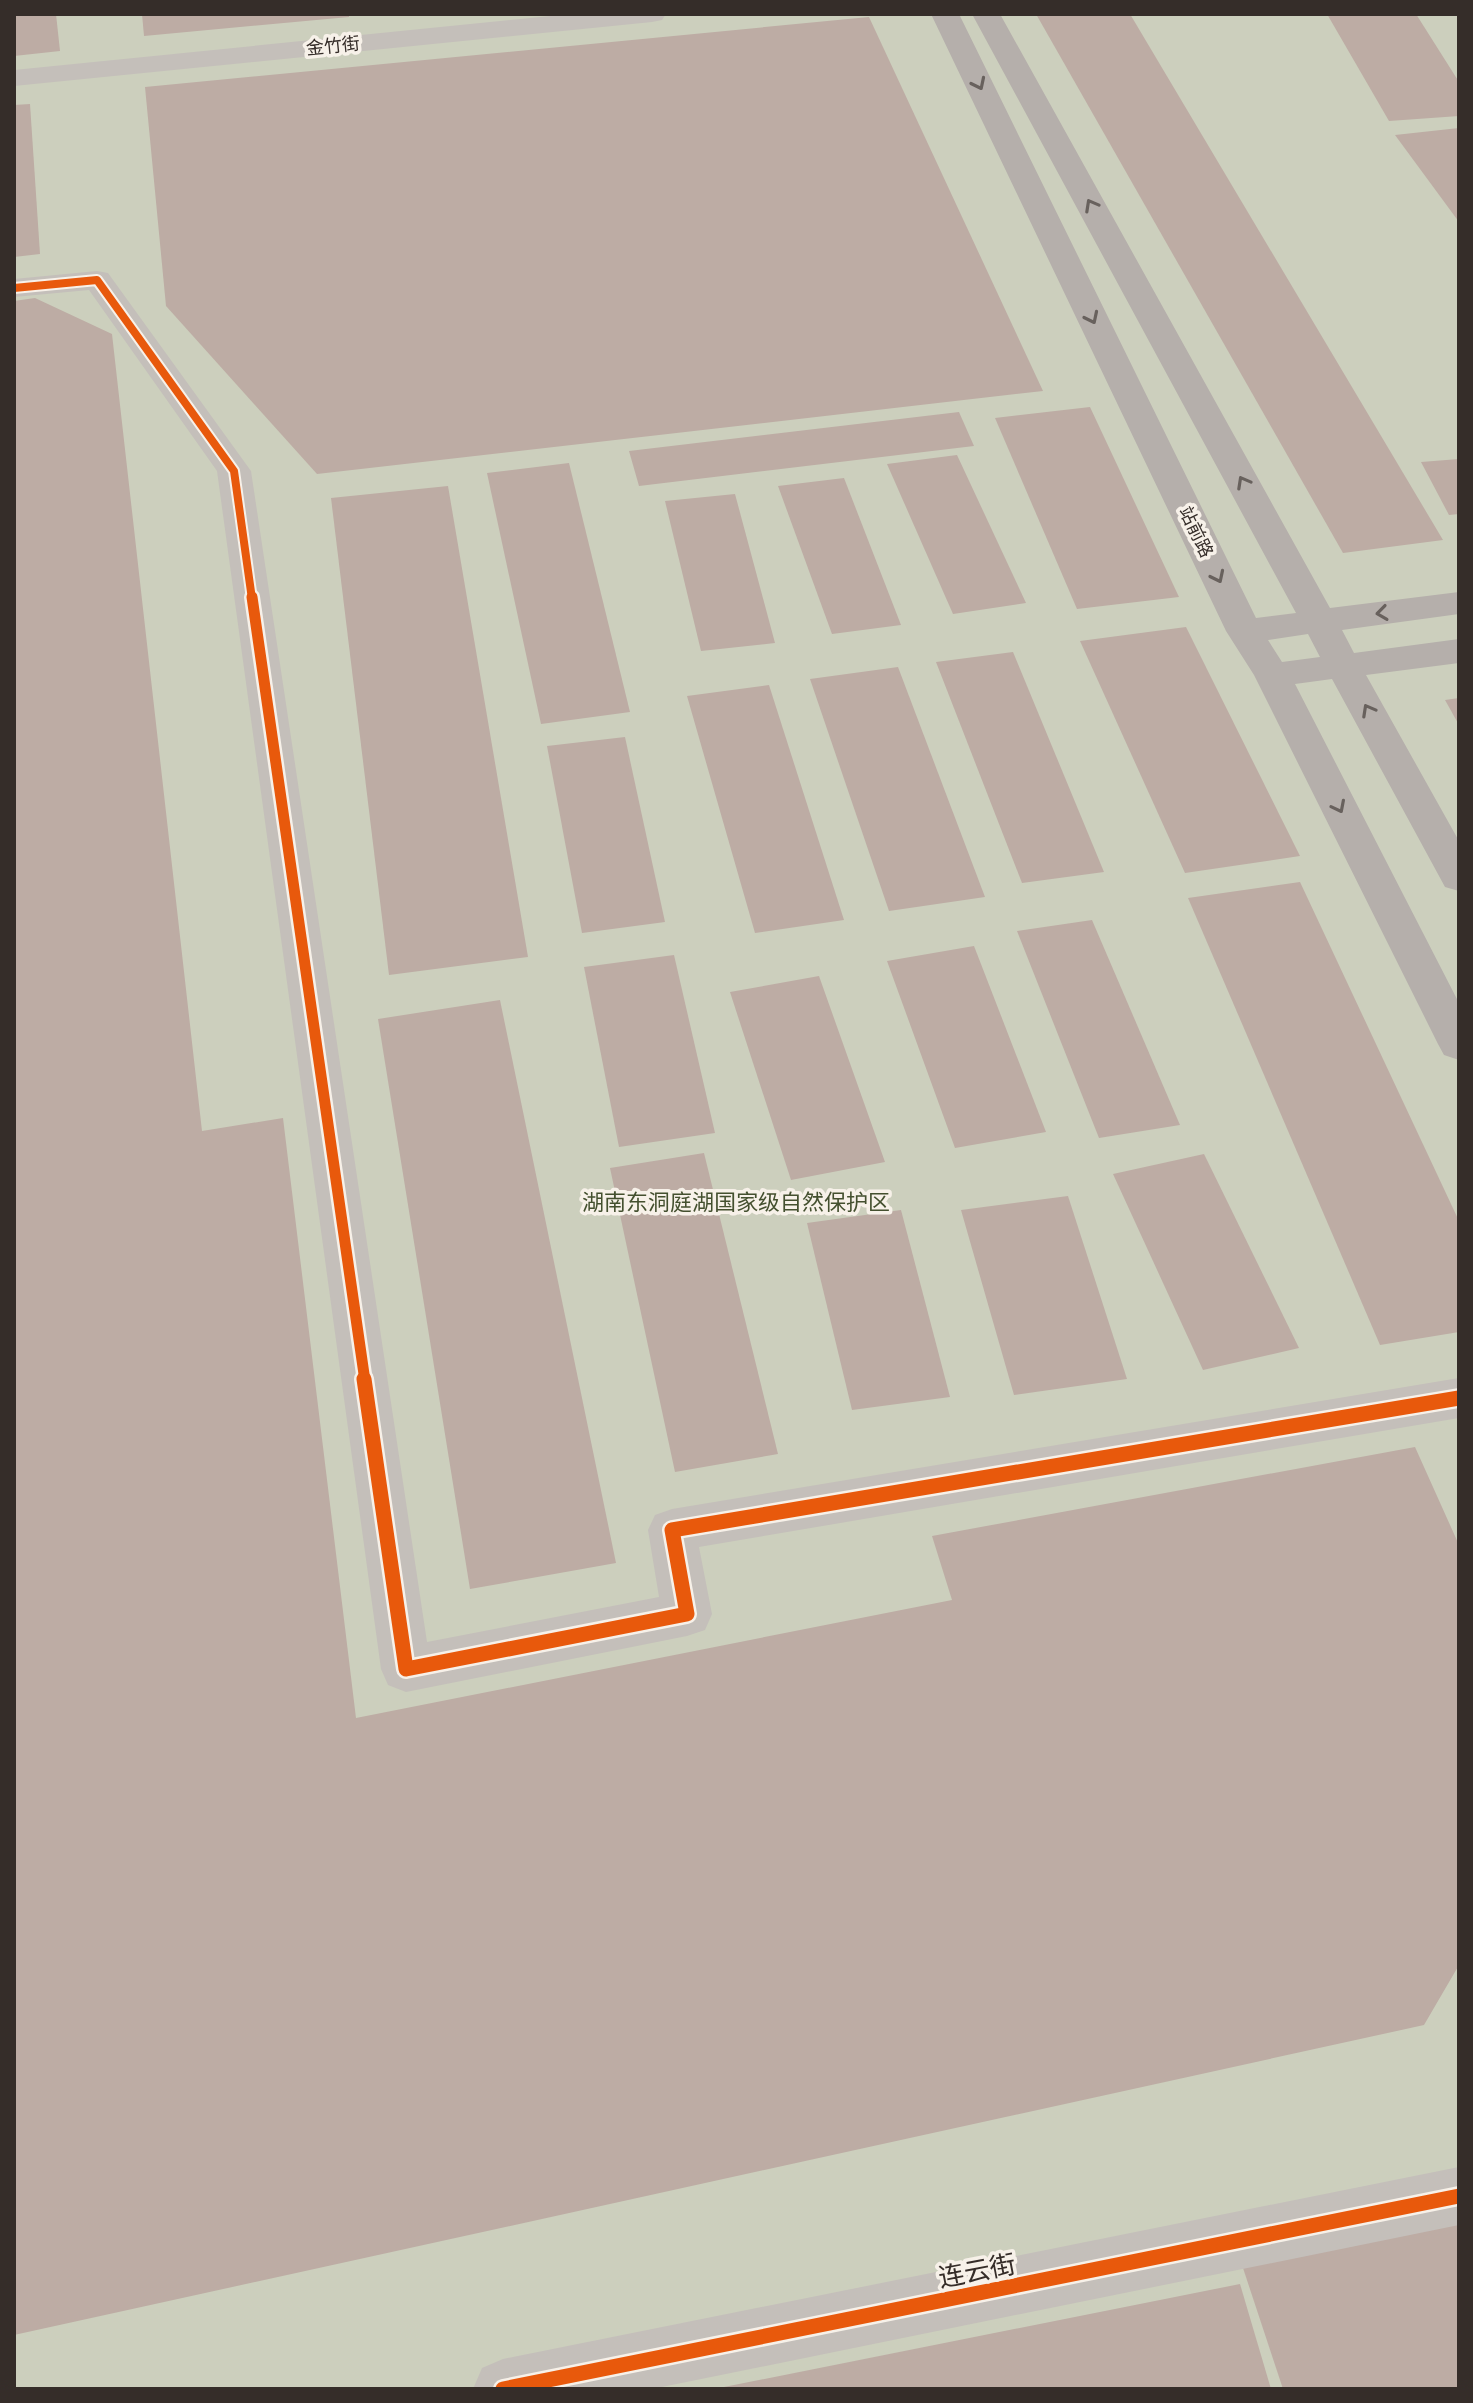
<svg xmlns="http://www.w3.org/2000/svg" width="1473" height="2403" font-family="'Work Sans','Noto Sans SC',sans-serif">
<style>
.green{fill:#cccfbd}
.building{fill:#bdaca4}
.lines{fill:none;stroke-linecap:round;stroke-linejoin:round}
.street{fill:#c4bfba;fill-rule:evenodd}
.secondary{fill:#b5afab;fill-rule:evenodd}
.cycleway-far2-casing{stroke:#f7f1e9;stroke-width:12}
.cycleway-far1-casing{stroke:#f7f1e9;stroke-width:16}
.cycleway-casing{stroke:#f7f1e9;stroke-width:20}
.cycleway-far2{stroke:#e8590c;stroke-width:8}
.cycleway-far1{stroke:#e8590c;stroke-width:11}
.cycleway{stroke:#e8590c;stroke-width:15}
.oneway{stroke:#68615d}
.labels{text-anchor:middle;stroke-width:7;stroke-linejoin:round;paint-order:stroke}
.far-street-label{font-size:18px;fill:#352d29;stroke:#f7f1e9}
.park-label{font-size:22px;fill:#44502f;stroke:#f7f1e9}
.near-street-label{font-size:26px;fill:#352d29;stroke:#f7f1e9}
</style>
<rect width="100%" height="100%" fill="#ebe6e1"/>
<!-- green -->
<rect class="green" x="14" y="14" width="1445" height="2375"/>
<!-- building -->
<g class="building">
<path d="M14 14H56L60 51 14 56Z"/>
<path d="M142 14H349V17L144 36Z"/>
<path d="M1036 14H1130L1443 540 1343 553Z"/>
<path d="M1327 14H1416L1459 82V116L1389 121Z"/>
<path d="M869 17 1043 391 317 474 166 306 145 87Z"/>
<path d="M30 104 40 254 14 257V105Z"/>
<path d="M1459 128V222L1395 135Z"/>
<path d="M35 298 112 334 202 1131 283 1118 356 1718 952 1600 932 1536 1415 1447 1459 1545V1965L1424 2025 14 2335V301Z"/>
<path d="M1090 407 1179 597 1077 609 995 418Z"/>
<path d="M959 412 974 446 639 486 629 451Z"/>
<path d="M957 455 1026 603 953 614 887 464Z"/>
<path d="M1459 459V514L1449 515 1421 462Z"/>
<path d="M569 463 630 712 541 724 487 473Z"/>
<path d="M844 478 901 625 832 634 778 486Z"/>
<path d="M448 486 528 957 389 975 331 498Z"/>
<path d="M735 494 775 643 701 651 665 501Z"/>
<path d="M1186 627 1300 856 1185 873 1080 641Z"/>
<path d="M1013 652 1104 872 1022 883 936 662Z"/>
<path d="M898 667 985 897 889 911 810 679Z"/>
<path d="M769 685 844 920 755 933 687 696Z"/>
<path d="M1459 698V725L1445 700Z"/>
<path d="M625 737 665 922 582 933 547 746Z"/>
<path d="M1300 882 1459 1221V1332L1380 1345 1188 898Z"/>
<path d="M1092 920 1180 1125 1099 1138 1017 931Z"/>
<path d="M974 946 1046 1132 955 1148 887 961Z"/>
<path d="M674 955 715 1133 619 1147 584 967Z"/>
<path d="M819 976 885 1162 791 1180 730 992Z"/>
<path d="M500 1000 616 1563 470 1589 378 1019Z"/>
<path d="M704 1153 778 1454 675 1472 610 1168Z"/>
<path d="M1204 1154 1299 1348 1203 1370 1113 1174Z"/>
<path d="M1068 1196 1127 1379 1014 1395 961 1210Z"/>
<path d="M901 1210 950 1397 852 1410 807 1223Z"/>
<path d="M1459 2209V2389H1283L1241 2262Z"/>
<path d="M1240 2284 1271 2389H719V2388Z"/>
</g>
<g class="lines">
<!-- street -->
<g class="street">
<path d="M570 14H666L662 20 652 22 14 86V70Z"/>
<path d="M97 271 108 273 251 471 427 1642 659 1597 648 1530 655 1515 672 1509 1459 1378V1418L699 1547 712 1614 705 1630 687 1636 406 1692 388 1685 381 1669 217 471 89 290 14 297V279Z"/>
<path d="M1459 2167V2225L652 2389H473L482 2368 503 2359Z"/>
</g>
<!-- secondary -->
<path class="secondary" d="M931 14H959L1256 618 1296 613 972 14H1000L1330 608 1459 592V614L1342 630 1354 653 1459 639V663L1366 675 1459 841V891L1445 887 1332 679 1295 684 1459 1003V1060L1444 1055 1438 1044 1254 675 1226 631ZM1308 634 1320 657 1282 662 1268 640Z"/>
<defs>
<path id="cycleway-far2" d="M14 288 97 280 234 471 252 599"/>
<path id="cycleway-far1" d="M252 597 365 1381"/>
<g id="cycleway">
<path d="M364 1379 406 1669 687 1614 672 1530 1459 1398"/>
<path d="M503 2389 1459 2196"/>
</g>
</defs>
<!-- cycleway-far2 casing -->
<use href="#cycleway-far2" class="cycleway-far2-casing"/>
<!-- cycleway-far1 casing -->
<use href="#cycleway-far1" class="cycleway-far1-casing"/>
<!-- cycleway casing -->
<use href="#cycleway" class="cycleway-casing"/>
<!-- cycleway-far2 -->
<use href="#cycleway-far2" class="cycleway-far2"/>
<!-- cycleway-far1 -->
<use href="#cycleway-far1" class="cycleway-far1"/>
<!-- cycleway -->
<use href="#cycleway" class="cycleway"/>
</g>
<!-- one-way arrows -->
<defs><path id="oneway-chevron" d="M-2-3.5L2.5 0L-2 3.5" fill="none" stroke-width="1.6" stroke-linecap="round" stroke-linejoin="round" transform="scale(2)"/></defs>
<g class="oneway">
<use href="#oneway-chevron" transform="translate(979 84) rotate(64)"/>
<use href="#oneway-chevron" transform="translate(1091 205) rotate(-119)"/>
<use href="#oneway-chevron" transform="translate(1092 318) rotate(64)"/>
<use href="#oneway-chevron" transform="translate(1243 482) rotate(-119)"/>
<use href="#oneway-chevron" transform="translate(1218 577) rotate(64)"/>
<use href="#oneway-chevron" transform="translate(1382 613) rotate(172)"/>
<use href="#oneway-chevron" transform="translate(1368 710) rotate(-119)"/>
<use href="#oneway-chevron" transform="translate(1339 807) rotate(63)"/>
</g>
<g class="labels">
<!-- far-street labels -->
<g class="far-street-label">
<text transform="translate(333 46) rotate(-6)" y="6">金竹街</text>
<text transform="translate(1196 532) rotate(64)" y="6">站前路</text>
</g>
<!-- park labels -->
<g class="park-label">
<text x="736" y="1210">湖南东洞庭湖国家级自然保护区</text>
</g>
<!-- near-street labels -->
<g class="near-street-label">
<text transform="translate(977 2271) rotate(-11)" y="9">连云街</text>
</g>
</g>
<!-- border -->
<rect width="1473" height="2403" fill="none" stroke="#352d29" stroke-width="32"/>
</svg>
